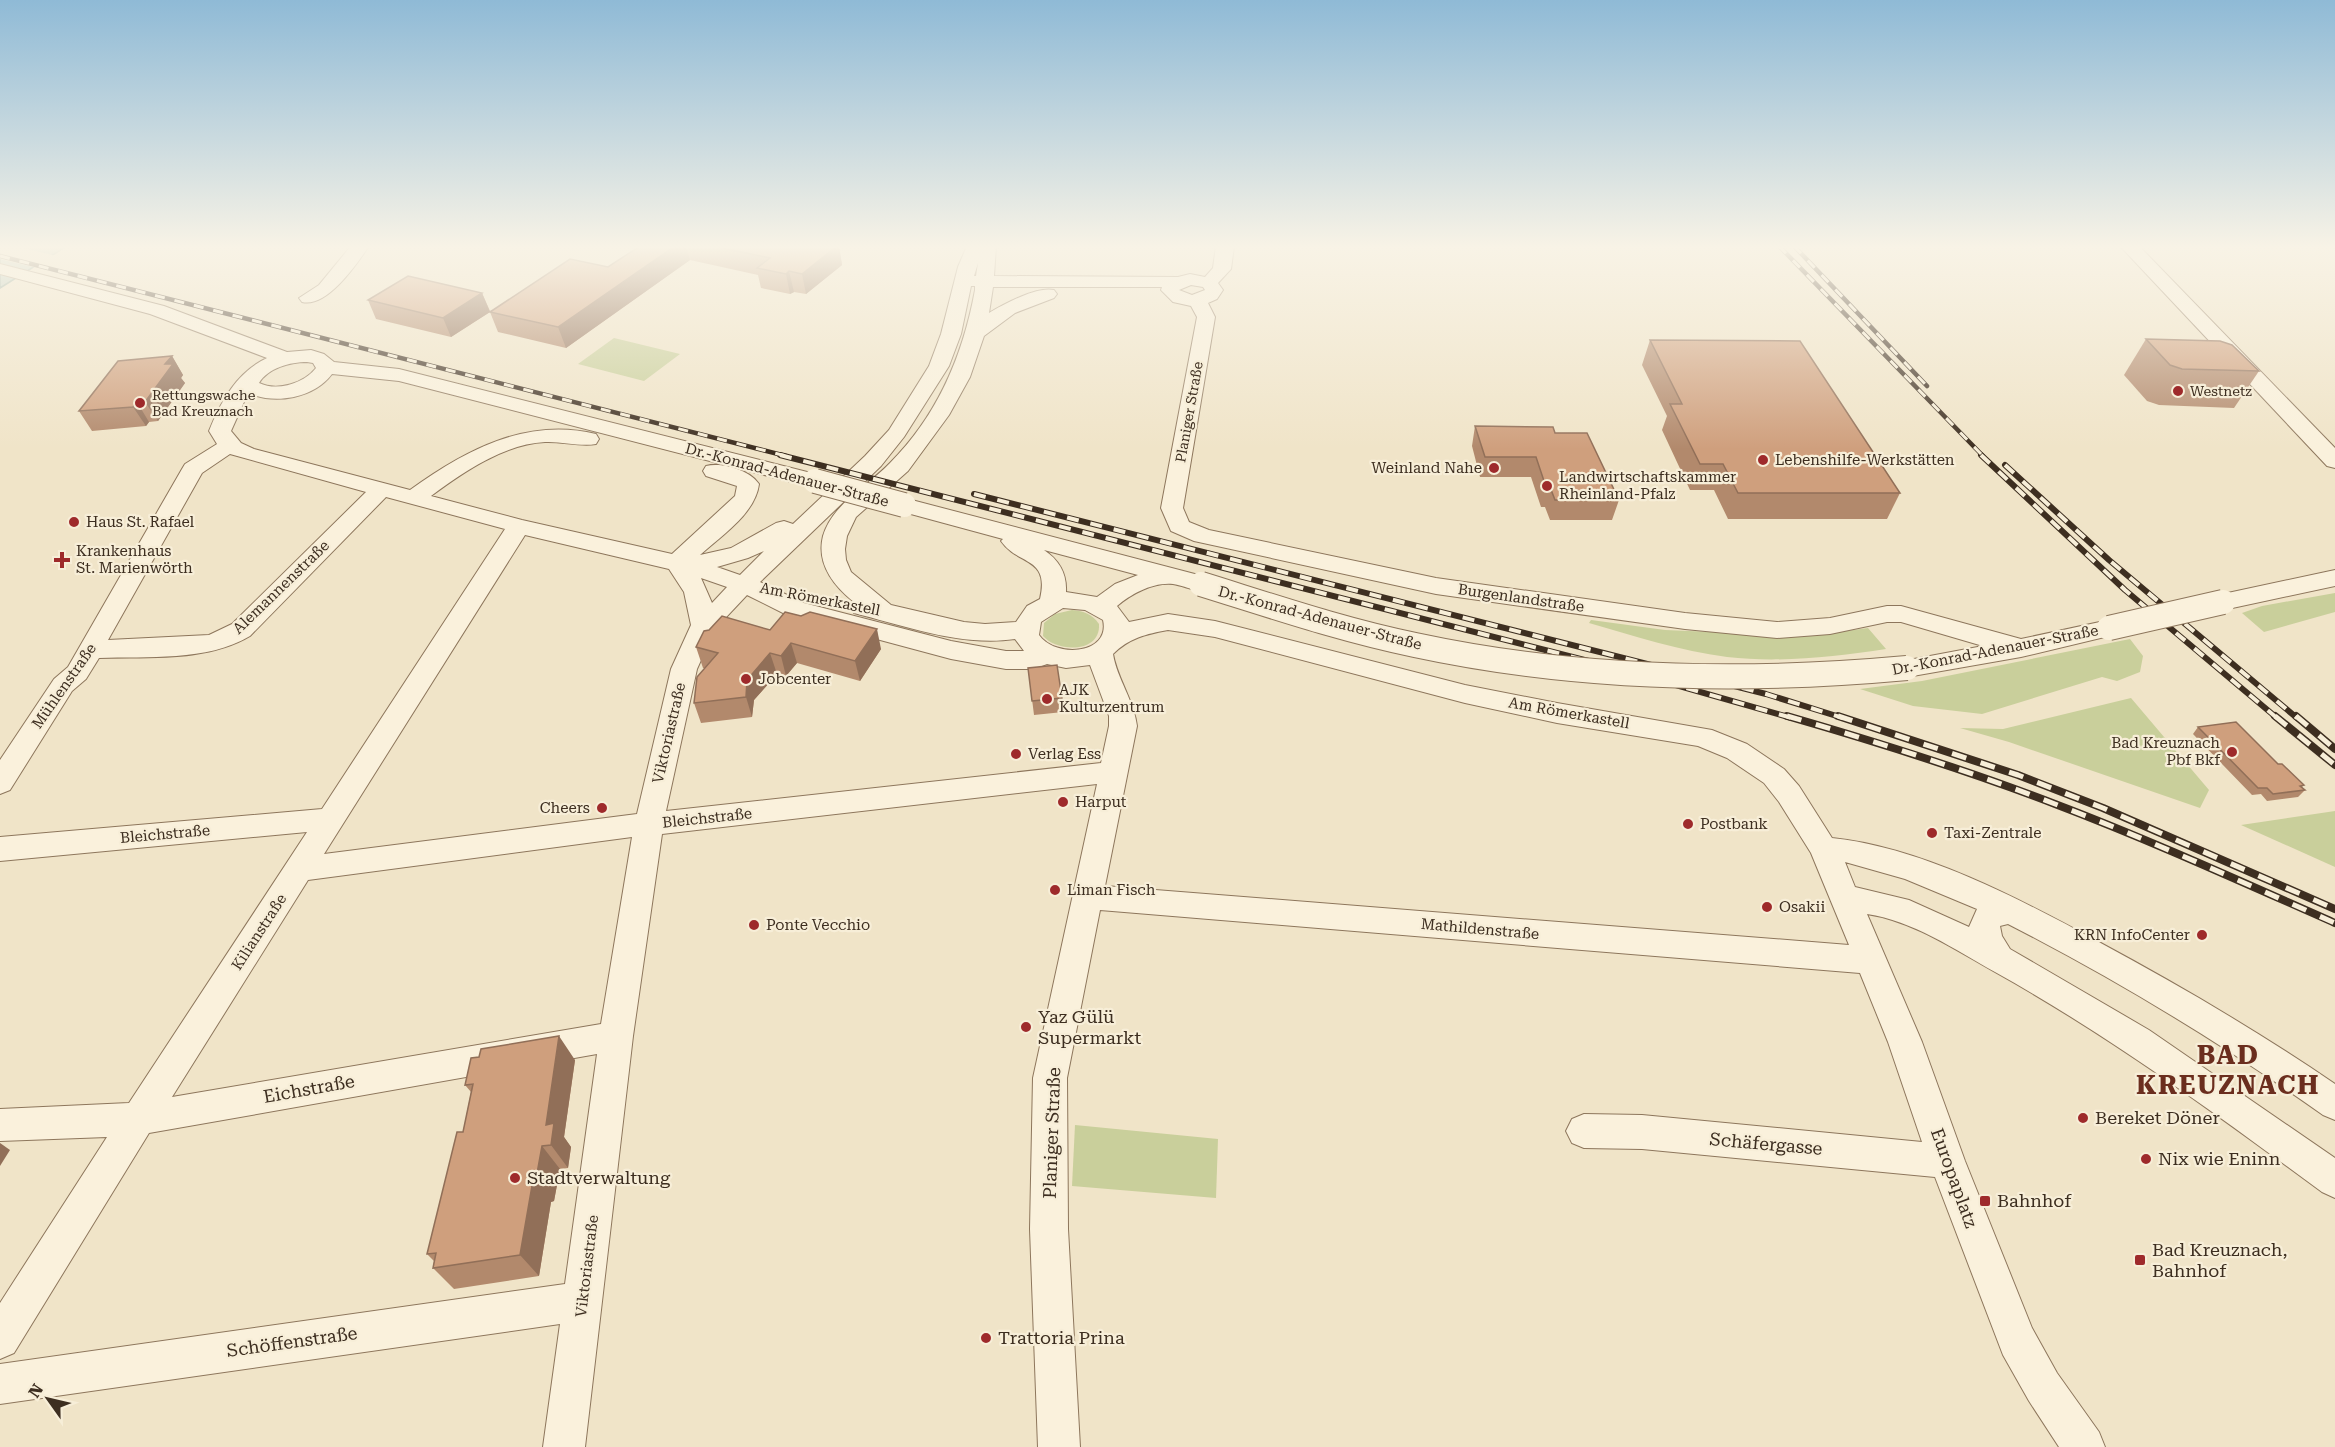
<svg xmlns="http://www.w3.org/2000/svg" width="2335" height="1447" font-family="'Roboto Serif',serif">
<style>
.green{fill:#c9cf9b}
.water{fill:#a9c4bc;stroke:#6f938a;stroke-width:1.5}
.pier{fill:#f0e4c8}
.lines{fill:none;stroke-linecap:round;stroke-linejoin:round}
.minor-casing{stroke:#8d765c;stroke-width:2}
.minor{fill:#faf1dc;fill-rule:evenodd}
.rail-far2-casing{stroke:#3d2e20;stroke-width:4.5}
.rail-far1-casing{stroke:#3d2e20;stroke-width:6}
.rail-casing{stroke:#3d2e20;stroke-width:8}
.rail-far2{stroke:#f7eed8;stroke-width:3;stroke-dasharray:10;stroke-linecap:butt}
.rail-far1{stroke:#f7eed8;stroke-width:4;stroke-dasharray:12;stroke-linecap:butt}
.rail{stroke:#f7eed8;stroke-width:5;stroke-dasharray:15;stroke-linecap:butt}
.minor-bridge-casing{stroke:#8d765c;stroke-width:26;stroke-linecap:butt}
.minor-bridge{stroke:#faf1dc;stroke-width:24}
.wall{fill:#b2896c}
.shaded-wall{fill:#916f58}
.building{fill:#cf9f7d;stroke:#916f58;stroke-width:1.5}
.poi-dot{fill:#9e2a2b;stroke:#f7eed8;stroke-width:2}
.labels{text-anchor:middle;stroke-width:4.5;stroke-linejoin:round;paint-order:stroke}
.far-poi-label{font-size:14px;fill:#3d2e20;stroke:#f7eed8;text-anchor:start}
.far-street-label{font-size:14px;fill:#3d2e20;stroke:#f7eed8}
.poi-label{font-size:15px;fill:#3d2e20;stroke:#f7eed8;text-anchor:start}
.street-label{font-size:15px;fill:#3d2e20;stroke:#f7eed8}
.near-poi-label{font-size:18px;fill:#3d2e20;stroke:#f7eed8;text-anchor:start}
.near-street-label{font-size:18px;fill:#3d2e20;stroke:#f7eed8}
.near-district-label{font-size:26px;font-weight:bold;letter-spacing:1.5px;fill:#6b2e1e;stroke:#f7eed8}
</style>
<rect width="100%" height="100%" fill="#f0e4c8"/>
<!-- green -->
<g class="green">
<path d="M614 338 680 354 644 381 578 364Z"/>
<path d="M2335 593V612L2264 632 2242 613 2262 606Z"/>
<path d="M1072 610C1084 611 1092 614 1099 624 1101 653 1058 653 1043 636L1044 623 1055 614Z"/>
<path d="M1591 620 1665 630 1809 636 1868 628 1886 649C1835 657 1778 663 1727 657 1680 651 1635 636 1589 623Z"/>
<path d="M2130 639 2143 656 2140 672 2117 681 2102 677 1982 714 1913 706 1860 689 1922 681Z"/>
<path d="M2131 698 2209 790 2200 808 2009 742 1960 728 2003 729Z"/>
<path d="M2335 811V867L2241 825Z"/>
<path d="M1075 1125 1218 1139 1216 1198 1072 1186Z"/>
</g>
<!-- water -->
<path class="water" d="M0 246H67L0 288Z"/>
<!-- pier -->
<path class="pier" d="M0 246H15L56 256 37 268 0 259Z"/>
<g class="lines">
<defs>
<g id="minor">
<path d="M351 246H369C356 265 327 308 302 302L299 298 319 285Z"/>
<path d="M967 246H996L994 276 1178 277 1190 274 1205 277 1213 268 1216 246H1234L1231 269 1218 283 1223 290 1217 299 1208 303 1215 317 1183 508 1189 522 1209 530 1436 578 1685 613 1777 622 1830 618 1887 606H1901L2021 639 2109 620 2118 622 2122 628 2118 634 2109 636 2021 657 1907 677 1898 674 1894 668 1898 662 1983 646 1901 622H1887L1830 634 1777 638 1685 629 1436 594 1194 541 1171 531 1161 508 1197 317 1191 306 1173 302 1161 290 1162 287H993L989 313C1004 304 1037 286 1054 290L1057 294 1054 298 1015 313 984 336 970 377 949 415 908 471 856 517 847 536 845 549 846 560 851 572 891 605 964 622 985 624 1016 622 1027 606 1040 599C1050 556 1018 566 1001 541L1003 539 896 510 893 505 896 500 904 498 1210 578 1213 584 1210 590C1196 593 1186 586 1173 584 1153 582 1131 594 1117 606L1129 622 1168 614 1215 621 1465 685 1557 703 1712 730 1747 744 1784 769 1799 786 1832 838C1921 847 2020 899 2097 941 2179 985 2259 1032 2335 1084V1120L2323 1115C2223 1044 2117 980 2008 924L2000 926 2002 936 2010 949 2149 1030 2335 1158V1198L2322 1192C2216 1114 2110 1036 1995 972 1954 949 1913 921 1867 914L1922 1042 1965 1161 2032 1328 2057 1373 2099 1432 2105 1447H2059L2029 1401 2003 1355 1935 1177 1642 1149 1584 1148 1572 1143 1566 1131 1572 1119 1584 1114 1642 1115 1922 1142 1888 1042 1860 973 1100 910 1067 1078 1068 1229 1080 1447H1038L1030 1229 1033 1078 1097 784 662 834 633 1036 585 1447H543L560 1324 0 1404V1364L565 1284 597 1054 149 1133 14 1353 0 1359V1303L107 1137 0 1141V1109L129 1103 307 832 0 861V837L322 809 505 529 386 497 250 636C207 662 147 656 99 658L86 679 72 691 10 790 0 794V760L54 679 68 667 182 469 185 464 217 444 209 431C221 401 237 372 267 358L150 314 0 274V264L164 306 287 352 311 350 324 354 334 362 399 369 823 476 826 481 823 486 815 488 399 381 332 374C314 398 276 405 248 393L231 431 241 443 254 449 410 490C465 450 527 417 596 434L599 439 596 444C580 447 561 441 545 442 504 444 463 472 431 496L522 520 672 554 735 496 737 486 706 476 703 471 706 466C722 462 750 470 759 484 755 514 722 535 700 555L731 548 776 523 784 521 793 524 865 456 889 430 929 366 941 334 958 267ZM978 263 976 276H974ZM1191 285 1203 287 1205 290 1192 295 1179 290ZM971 286H975V290C963 355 938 415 890 463 868 486 833 503 823 536 816 564 834 586 854 602L851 607 854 613C905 626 962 647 1015 639L1024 651H1006L951 641 804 603 760 582 881 466 904 437 949 366 961 334ZM307 362 313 363 316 368C304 383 278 392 259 383 268 368 290 362 307 362ZM230 454 366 492 232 624 209 635 108 640 202 473ZM525 535 669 569 684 592 691 625 671 669 637 814 324 854ZM1044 550 1138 575 1115 584 1097 597 1066 592C1067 573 1059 560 1044 550ZM764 551 740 575 717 567 748 558ZM701 578 727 587 712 603ZM747 595 787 615 951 659 1006 669H1034L1047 664 1066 668 1090 665 1109 716V726L1101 763 666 811 697 669 715 629ZM1063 608 1085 610 1103 620C1111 654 1056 659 1039 635L1041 622ZM1168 630 1215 637 1465 703 1557 723 1698 746 1727 758 1764 783 1779 802 1811 853 1849 945 1105 886 1137 726C1134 700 1117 679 1113 654 1129 638 1146 634 1168 630ZM632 837 601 1024 172 1097 308 880ZM1845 862 1905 879 1977 909 1969 927 1909 900 1855 887Z"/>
<path d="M2120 246H2139L2335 448V468L2327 466Z"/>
<path d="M2335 570V586L2223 610 2214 608 2211 602 2214 596 2223 594Z"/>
</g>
</defs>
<!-- minor casing -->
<use href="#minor" class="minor-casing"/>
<!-- minor -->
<use href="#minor" class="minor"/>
<defs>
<g id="rail-far2">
<path d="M1779 246 1983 456"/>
<path d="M1794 246 1927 386"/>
<path d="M0 256 786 456"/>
</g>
<g id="rail-far1">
<path d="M780 455 1616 668 1792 718"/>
<path d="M1981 455 2125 590 2277 718"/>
<path d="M2005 465 2109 560 2297 718"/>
<path d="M974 494 1766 694 1843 718"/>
</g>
<g id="rail">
<path d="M1787 716C1877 742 1967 770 2055 804 2150 840 2242 882 2335 923"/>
<path d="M1838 716 2018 775 2103 808 2335 909"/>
<path d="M2275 716 2335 765"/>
<path d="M2296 716 2335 749"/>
</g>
</defs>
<!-- rail-far2 casing -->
<use href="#rail-far2" class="rail-far2-casing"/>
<!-- rail-far1 casing -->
<use href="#rail-far1" class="rail-far1-casing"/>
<!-- rail casing -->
<use href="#rail" class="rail-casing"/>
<!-- rail-far2 -->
<use href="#rail-far2" class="rail-far2"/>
<!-- rail-far1 -->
<use href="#rail-far1" class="rail-far1"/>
<!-- rail -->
<use href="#rail" class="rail"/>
<defs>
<g id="minor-bridge">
<path d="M815 481 904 505"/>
<path d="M1201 584C1272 606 1342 630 1415 645 1578 680 1742 683 1907 668"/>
<path d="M2109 628 2223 602"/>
</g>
</defs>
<!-- minor-bridge casing -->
<use href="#minor-bridge" class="minor-bridge-casing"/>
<!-- minor-bridge -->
<use href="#minor-bridge" class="minor-bridge"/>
</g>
<!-- wall -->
<g class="wall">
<path d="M640 246H839L842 265 806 294 794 292 790 294 761 288 758 275 690 260 566 348 498 332 490 312 451 337 376 319 368 300 482 293 490 311 608 267Z"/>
<path d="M2146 339 2259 371 2234 408 2159 405 2147 401 2124 375Z"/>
<path d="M1650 340 1900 493 1887 519H1728L1714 490H1690L1662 430 1667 416 1642 365Z"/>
<path d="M172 356 183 375 181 378 185 383 158 421 149 422 146 426 92 431 79 411Z"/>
<path d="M1475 426 1555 433 1619 500 1612 520H1550L1545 507H1541L1531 477H1480L1472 446Z"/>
<path d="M801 616 881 649 860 681 797 663 786 676 777 674 754 700 752 717 701 723 694 703 705 668H703L696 647 770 630Z"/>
<path d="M1028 668 1062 698 1063 712 1034 715Z"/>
<path d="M2198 727 2278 764 2304 785 2302 787 2305 790 2298 797 2267 801 2261 794 2252 795 2193 734Z"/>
<path d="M575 1060 564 1137 571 1147 568 1168 560 1169 554 1201 551 1202 539 1276 454 1289 433 1268 434 1261 427 1254 463 1132 471 1092 465 1085Z"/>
</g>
<!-- shaded-wall -->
<g class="shaded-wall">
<path d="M675 246H686L690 260 566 348 558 327Z"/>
<path d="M837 246H839L842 265 806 294 802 274Z"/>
<path d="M789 271 794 292 790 294 786 274Z"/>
<path d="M482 293 490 312 451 337 443 318Z"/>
<path d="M172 356 183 375 181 378 185 383 158 421 145 402 165 364Z"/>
<path d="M137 402 149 422 146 426 133 407Z"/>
<path d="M877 629 881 649 860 681 855 661Z"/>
<path d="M791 643 797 663 786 676 781 656Z"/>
<path d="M770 653 777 674 754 700 752 717 746 697 747 680Z"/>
<path d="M559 1036 575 1060 564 1137 571 1147 568 1168 551 1145 546 1125Z"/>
<path d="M0 1143 10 1150 0 1166Z"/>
<path d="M542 1146 560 1169 554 1201 551 1202 539 1276 520 1255 533 1180Z"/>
</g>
<!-- building -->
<g class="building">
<path d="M640 246H675L558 327 490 312 570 259 608 267Z"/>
<path d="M713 246H837L802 274 789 271 786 274 757 268 770 258Z"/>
<path d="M408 276 482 293 443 318 368 300Z"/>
<path d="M2146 339 2220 341 2232 345 2259 371 2182 369 2170 365Z"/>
<path d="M1650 340 1800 341 1900 493H1738L1723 464H1700L1670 404H1682Z"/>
<path d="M172 356 165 364H173L145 402H137L133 407 79 411 118 361Z"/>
<path d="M1475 426 1553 427 1555 433H1587L1619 500H1555L1550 487H1546L1536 457H1485Z"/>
<path d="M785 612 801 616 810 612 877 629 855 661 791 643 781 656 770 653 747 680 746 697 694 703 697 677 718 653 696 647 704 631 709 630 722 616 770 630Z"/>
<path d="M1057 665 1062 698 1032 701 1028 668Z"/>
<path d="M2236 722 2278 764H2282L2304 785 2300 786 2305 790 2273 794 2267 788H2258L2198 727Z"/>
<path d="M559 1036 546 1125 554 1123 551 1145 542 1146 536 1179 533 1180 520 1255 433 1268 436 1253 427 1254 457 1132H463L473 1084 465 1085 471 1058 479 1057 481 1049Z"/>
</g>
<!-- sky -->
<linearGradient id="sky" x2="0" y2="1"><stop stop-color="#8fbad6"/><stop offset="0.55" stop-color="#f8f3e6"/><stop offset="1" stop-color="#f8f3e6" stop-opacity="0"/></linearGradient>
<rect width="2335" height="449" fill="url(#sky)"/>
<!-- markers -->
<g class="poi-dot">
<circle cx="2178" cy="391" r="6"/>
<circle cx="140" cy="403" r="6"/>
<circle cx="1763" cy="460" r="6"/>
<circle cx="1494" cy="468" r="6"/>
<circle cx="1547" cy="486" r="6"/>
<circle cx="74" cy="522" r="6"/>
<path d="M59 551h6v6h6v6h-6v6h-6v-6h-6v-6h6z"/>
<circle cx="746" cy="679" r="6"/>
<circle cx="1047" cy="699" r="6"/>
<circle cx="2232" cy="752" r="6"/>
<circle cx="1016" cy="754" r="6"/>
<circle cx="1063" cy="802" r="6"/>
<circle cx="602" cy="808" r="6"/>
<circle cx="1688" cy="824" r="6"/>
<circle cx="1932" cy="833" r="6"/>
<circle cx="1055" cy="890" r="6"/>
<circle cx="1767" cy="907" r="6"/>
<circle cx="754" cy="925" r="6"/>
<circle cx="2202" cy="935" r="6"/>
<circle cx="1026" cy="1027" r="6"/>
<circle cx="2083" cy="1118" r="6"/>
<circle cx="2146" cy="1159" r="6"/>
<circle cx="515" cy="1178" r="6"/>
<rect x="1979" y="1195" width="12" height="12" rx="3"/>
<rect x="2134" y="1254" width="12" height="12" rx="3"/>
<circle cx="986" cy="1338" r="6"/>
</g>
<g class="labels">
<!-- far-poi labels -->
<g class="far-poi-label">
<text x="2190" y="396">Westnetz</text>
<text x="152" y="400">Rettungswache<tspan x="152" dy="16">Bad Kreuznach</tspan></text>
</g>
<!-- far-street labels -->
<g class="far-street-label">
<text transform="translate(1189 412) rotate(-80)" y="5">Planiger Straße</text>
</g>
<!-- poi labels -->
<g class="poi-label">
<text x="1775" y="465">Lebenshilfe-Werkstätten</text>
<text x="1482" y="473" text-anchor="end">Weinland Nahe</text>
<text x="1559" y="482">Landwirtschaftskammer<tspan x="1559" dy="17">Rheinland-Pfalz</tspan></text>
<text x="86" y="527">Haus St. Rafael</text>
<text x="76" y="556">Krankenhaus<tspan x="76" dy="17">St. Marienwörth</tspan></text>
<text x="758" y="684">Jobcenter</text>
<text x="1059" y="695">AJK<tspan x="1059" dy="17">Kulturzentrum</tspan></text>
<text x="2220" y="748" text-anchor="end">Bad Kreuznach<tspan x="2220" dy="17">Pbf Bkf</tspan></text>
<text x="1028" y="759">Verlag Ess</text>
<text x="1075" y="807">Harput</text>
<text x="590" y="813" text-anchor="end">Cheers</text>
<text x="1700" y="829">Postbank</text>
<text x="1944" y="838">Taxi-Zentrale</text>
<text x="1067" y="895">Liman Fisch</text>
<text x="1779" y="912">Osakii</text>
<text x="766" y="930">Ponte Vecchio</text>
<text x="2190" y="940" text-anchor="end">KRN InfoCenter</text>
</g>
<!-- street labels -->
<g class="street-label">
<text transform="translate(787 475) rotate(15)" y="5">Dr.-Konrad-Adenauer-Straße</text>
<text transform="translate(281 587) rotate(-44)" y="5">Alemannenstraße</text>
<text transform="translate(1521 598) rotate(8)" y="5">Burgenlandstraße</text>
<text transform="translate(820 599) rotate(11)" y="5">Am Römerkastell</text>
<text transform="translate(1320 618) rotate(15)" y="5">Dr.-Konrad-Adenauer-Straße</text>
<text transform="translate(1995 650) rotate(-11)" y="5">Dr.-Konrad-Adenauer-Straße</text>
<text transform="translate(64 686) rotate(-55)" y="5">Mühlenstraße</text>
<text transform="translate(1569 713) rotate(10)" y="5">Am Römerkastell</text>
<text transform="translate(669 733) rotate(-77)" y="5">Viktoriastraße</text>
<text transform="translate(707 818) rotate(-6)" y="5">Bleichstraße</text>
<text transform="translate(165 834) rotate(-5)" y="5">Bleichstraße</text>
<text transform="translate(1480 929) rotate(5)" y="5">Mathildenstraße</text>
<text transform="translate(259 932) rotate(-57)" y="5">Kilianstraße</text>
<text transform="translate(587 1266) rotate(-83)" y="5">Viktoriastraße</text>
</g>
<!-- near-poi labels -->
<g class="near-poi-label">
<text x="1038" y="1023">Yaz Gülü<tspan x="1038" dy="21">Supermarkt</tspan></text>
<text x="2095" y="1124">Bereket Döner</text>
<text x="2158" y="1165">Nix wie Eninn</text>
<text x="527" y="1184">Stadtverwaltung</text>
<text x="1997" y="1207">Bahnhof</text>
<text x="2152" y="1256">Bad Kreuznach,<tspan x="2152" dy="21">Bahnhof</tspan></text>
<text x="998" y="1344">Trattoria Prina</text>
</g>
<!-- near-street labels -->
<g class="near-street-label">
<text transform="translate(309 1089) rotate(-10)" y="6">Eichstraße</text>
<text transform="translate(1052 1133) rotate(-88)" y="6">Planiger Straße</text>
<text transform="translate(1766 1144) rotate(5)" y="6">Schäfergasse</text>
<text transform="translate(1954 1178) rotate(70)" y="6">Europaplatz</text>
<text transform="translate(292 1342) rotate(-8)" y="6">Schöffenstraße</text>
</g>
<!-- near-district labels -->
<g class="near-district-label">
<text x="2228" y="1064">BAD<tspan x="2228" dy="30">KREUZNACH</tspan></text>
</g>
</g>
<!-- north arrow -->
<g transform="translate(48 1399) rotate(304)" stroke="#f7eed8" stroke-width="4.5" paint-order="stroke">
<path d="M0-4.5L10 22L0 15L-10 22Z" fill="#3d2e20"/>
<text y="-9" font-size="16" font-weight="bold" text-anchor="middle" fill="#3d2e20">N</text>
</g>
</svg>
